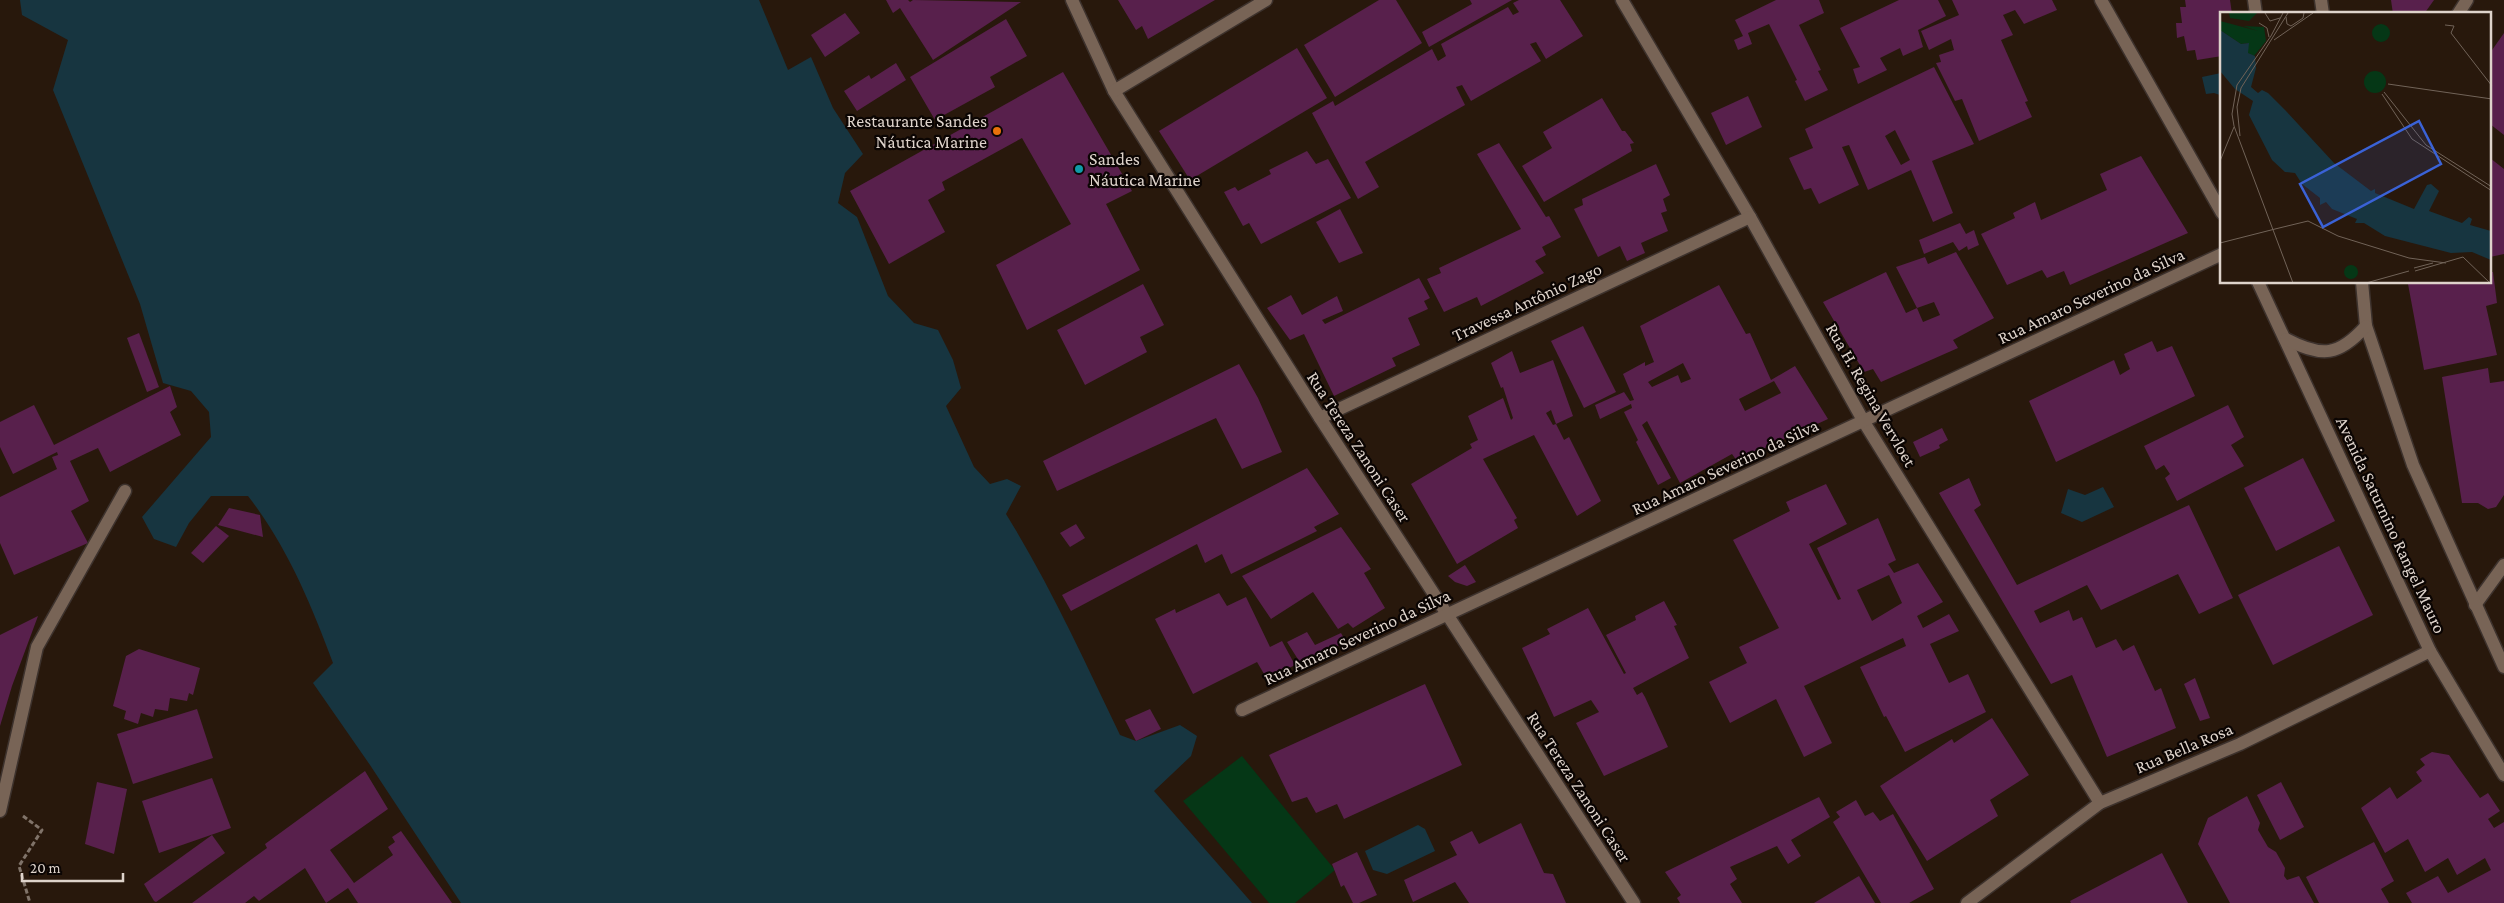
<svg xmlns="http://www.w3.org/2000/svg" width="2504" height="903" font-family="'Crimson Pro',serif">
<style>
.green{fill:#053716}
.water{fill:#173540}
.building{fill:#58204c;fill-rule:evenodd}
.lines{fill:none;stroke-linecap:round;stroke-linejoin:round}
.minor-casing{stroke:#3d322d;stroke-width:15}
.tertiary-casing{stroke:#3d322d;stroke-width:15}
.path{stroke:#807369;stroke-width:3;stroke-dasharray:5 2.5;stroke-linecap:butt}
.minor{stroke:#786456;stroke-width:12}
.tertiary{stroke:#786456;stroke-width:12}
.food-dot{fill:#e8710a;stroke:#0b0503;stroke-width:2}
.culture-dot{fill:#0f9aa8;stroke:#0b0503;stroke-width:2}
.labels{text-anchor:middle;stroke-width:4.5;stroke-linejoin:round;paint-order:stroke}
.poi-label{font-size:18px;fill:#ded3cb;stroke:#0b0503;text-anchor:end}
.street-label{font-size:18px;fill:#ded3cb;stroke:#0b0503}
.inset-road{fill:none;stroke:#716358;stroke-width:1}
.view{fill:#3a62d6;fill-opacity:0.15;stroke:#3a62d6;stroke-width:2.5}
.inset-edge{fill:none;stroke:#ded3cb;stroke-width:2.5}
</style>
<rect width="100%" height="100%" fill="#28180c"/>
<!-- green -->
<path class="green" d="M1242 756 1335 870 1295 903H1269L1183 801Z"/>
<!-- water -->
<g class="water">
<path d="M20 0H759L788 70 811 57 833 108 863 154 845 173 838 203 857 217 888 296 914 323 938 330 953 360 961 388 946 406 974 467 990 484 1007 479 1021 486 1006 514C1050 585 1084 660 1120 735L1136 741 1180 725 1197 736 1191 756 1154 791 1252 903H461L370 765 313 683 333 663C311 604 287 546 248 496H211L189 523 176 547 154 539 142 517 211 437 209 412 191 391 163 383 140 304 53 90 68 40 22 15Z"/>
<path d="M2221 73H2222L2221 105 2220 95 2214 93 2206 94 2202 77Z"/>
<path d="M2103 487 2114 507 2082 522 2061 513 2068 489 2085 495Z"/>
<path d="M1418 825 1425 829 1435 851 1387 874 1373 870 1365 851Z"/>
</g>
<!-- building -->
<g class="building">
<path d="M886 0H908L910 2 913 0 1021 2 933 60 900 8 893 13Z"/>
<path d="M1118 0H1215L1148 39 1142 26 1136 30Z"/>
<path d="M1379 0H1396L1422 43 1335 97 1304 45Z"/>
<path d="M1470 0H1512L1429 47 1422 32 1472 4Z"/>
<path d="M1519 0H1560L1583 36 1546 59 1536 42 1530 44 1541 61 1471 101 1462 85 1456 87 1465 105 1365 162 1379 187 1358 199 1312 113 1333 101 1335 106 1432 49 1438 61 1446 56 1441 44 1508 7 1513 15 1519 12 1513 3Z"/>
<path d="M1776 0H1819L1824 13 1799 25 1821 70 1818 71 1828 90 1805 101 1795 81 1797 80 1769 24 1748 33 1752 44 1738 50 1734 40 1743 36 1735 20Z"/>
<path d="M1899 0H1938L1946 16 1918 30 1923 47 1903 56 1900 48 1880 58 1887 70 1858 84 1853 69 1860 67 1840 28Z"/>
<path d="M1952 0H2052L2057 10 2024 24 2015 10 2003 15 2013 35 2001 40 2028 101 2025 102 2032 117 1979 141 1962 99 1955 101 1936 63 1941 62 1939 55 1954 50 1951 39 1929 50 1921 31 1959 15Z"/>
<path d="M2185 0H2230L2232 14H2222V56L2197 60 2195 50 2187 51 2184 36 2177 38 2176 23H2182L2180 7H2186Z"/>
<path d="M2391 0H2434L2424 14H2393Z"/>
<path d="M845 13 860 33 825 57 811 35Z"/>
<path d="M1006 19 1027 56 990 77 995 87 935 120 910 77Z"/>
<path d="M2504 33V135L2490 124V53Z"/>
<path d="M1297 48 1327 98 1190 180 1159 131Z"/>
<path d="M896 63 906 80 857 111 844 91 869 75 871 79Z"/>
<path d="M1934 67 1974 144 1932 161 1953 213 1933 222 1911 170 1868 190 1849 145 1842 147 1859 185 1819 204 1811 188 1804 190 1789 158 1813 148 1805 129ZM1895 130 1910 160 1901 165 1885 136Z"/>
<path d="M1063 72 1132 191 1106 204 1140 270 1027 330 996 265 1071 224 1022 138 942 182 945 190 928 200 945 232 889 264 850 191Z"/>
<path d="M1748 96 1762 127 1726 145 1711 113Z"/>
<path d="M1602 98 1622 131H1625L1634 143 1630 144 1632 151 1544 202 1522 166 1552 148 1543 132Z"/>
<path d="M1499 143 1546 217 1549 216 1561 237 1542 247 1546 255 1535 261 1544 273 1481 306 1477 297 1444 312 1427 279 1441 273 1439 268 1521 229 1477 154Z"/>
<path d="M1307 151 1316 164 1328 159 1351 198 1261 244 1249 223 1243 226 1224 192 1235 187 1238 191 1271 174 1269 170Z"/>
<path d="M2141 156 2188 233 2070 285 2064 271 2047 278 2042 270 2007 285 1981 234 2015 218 2013 213 2035 202 2041 220 2107 190 2100 174Z"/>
<path d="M2490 158 2504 169V254L2490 257Z"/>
<path d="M1656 164 1670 195 1663 199 1667 211 1661 213 1668 231 1641 243 1645 253 1627 261 1620 246 1598 257 1574 209 1583 205 1582 199Z"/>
<path d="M1340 209 1363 253 1339 263 1316 222Z"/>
<path d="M1960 223 1966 234 1974 230 1979 245 1968 250 1967 246 1959 251 1953 242 1924 254 1919 240Z"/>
<path d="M1956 252 1994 318 1953 340 1958 348 1881 382 1873 369 1864 372 1823 302 1886 272 1906 313 1917 308 1923 322 1940 315 1934 302 1917 308 1896 267 1925 257 1928 264Z"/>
<path d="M2490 272H2493L2497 303 2486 306 2497 355 2424 370 2408 284 2490 282Z"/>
<path d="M1419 278 1430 298 1424 301 1428 309 1408 318 1420 345 1392 358 1396 366 1334 396 1304 334 1290 340 1267 308 1291 295 1302 315 1337 296 1343 311 1322 320 1325 324Z"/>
<path d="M1143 284 1164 325 1140 337 1147 352 1085 385 1057 330Z"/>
<path d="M1719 285 1746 334 1750 333 1771 380 1795 366 1828 419 1737 461 1732 454 1680 483 1647 421 1642 425 1671 478 1658 485 1636 442 1638 440 1624 412 1632 408 1631 404 1600 419 1595 405 1624 392 1630 401 1634 400 1623 374 1645 362V366L1654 362 1640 326ZM1683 363 1691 379 1681 383 1678 375 1652 387 1648 382ZM1774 381 1781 393 1745 411 1739 399Z"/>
<path d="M1583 326 1616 392 1584 408 1551 341Z"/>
<path d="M139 333 159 387 147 392 127 338Z"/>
<path d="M2152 341 2157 352 2172 346 2195 396 2056 462 2029 401 2114 360 2120 375 2130 369 2124 354Z"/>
<path d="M1512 351 1520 373 1553 360 1573 416 1556 424 1551 410 1546 413 1553 425 1556 424 1564 440 1569 437 1601 501 1577 516 1534 435 1519 442 1483 459 1517 518 1514 520 1518 528 1457 564 1411 484 1472 448 1470 444 1478 440 1468 416 1503 398 1511 420 1513 418 1503 387 1501 388 1491 363Z"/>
<path d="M1239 364 1258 398 1282 452 1242 469 1216 418 1057 491 1043 461Z"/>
<path d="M2488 368 2490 383 2504 381V495L2496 507 2488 509 2478 503H2462L2442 377Z"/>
<path d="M170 386 177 407 170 412 181 435 110 472 98 448 70 461 89 501 71 511 88 543 14 575 0 543V497L57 469 52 457 58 455 57 452 13 474 0 447V422L34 405 54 445Z"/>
<path d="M2228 405 2244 437 2231 445 2244 466 2177 501 2165 478 2170 474 2164 465 2156 470 2144 446Z"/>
<path d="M1942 428 1948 440 1939 445 1940 448 1920 457 1913 442Z"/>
<path d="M2303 458 2335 521 2276 551 2244 488Z"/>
<path d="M1307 468 1339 514 1314 527 1317 531 1231 574 1222 554 1205 563 1197 544 1071 611 1062 595Z"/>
<path d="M1969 478 1981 505 1974 510 2017 585 2189 505 2233 598 2199 614 2178 574 2101 610 2087 585 2034 611 2040 623 2069 610 2073 621 2082 617 2096 648 2116 639 2123 651 2134 645 2155 691 2161 688 2176 728 2107 757 2072 675 2051 684 1939 493Z"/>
<path d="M1826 484 1847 524 1809 544 1838 600 1841 599 1817 548 1878 518 1896 560 1888 564 1894 573 1918 563 1943 602 1917 616 1923 628 1949 614 1959 631 1930 644 1949 683 1968 674 1986 712 1905 752 1886 716 1884 717 1860 667 1906 646 1903 638 1804 686 1832 743 1804 757 1776 699 1730 723 1709 682 1747 663 1739 647 1779 628 1733 540 1790 511 1786 502ZM1889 575 1902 603 1872 621 1857 590Z"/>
<path d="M229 508 260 515 263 537 218 525Z"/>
<path d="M1076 524 1085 538 1070 547 1060 533Z"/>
<path d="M216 526 229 536 203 563 191 553Z"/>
<path d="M1341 527 1371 569 1364 573 1385 608 1353 628 1348 623 1338 629 1313 592 1271 619 1242 576Z"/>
<path d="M2339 546 2373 615 2273 665 2238 595Z"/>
<path d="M1465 565 1476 582 1467 586 1455 582 1448 576Z"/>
<path d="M1219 593 1227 606 1246 597 1270 647 1282 641 1295 665 1267 679 1257 662 1193 694 1155 619 1175 609 1176 613Z"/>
<path d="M1664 601 1677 625 1674 626 1689 658 1633 688 1637 695 1642 692 1645 697 1668 747 1604 776 1576 723 1599 712 1591 700 1554 717 1522 648 1550 634 1547 629 1588 608 1624 674 1626 673 1606 635 1636 620 1635 616Z"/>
<path d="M38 616 12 686 0 726V635Z"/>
<path d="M1307 632 1315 645 1341 633 1346 642 1301 664 1287 642Z"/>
<path d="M139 649 200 668 193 695 189 693 187 701 170 698 168 711 155 709 153 717 141 713 138 724 124 719 126 711 113 706 126 656Z"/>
<path d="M2195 678 2210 718 2200 721 2184 684Z"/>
<path d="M1425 684 1462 765 1344 819 1337 804 1316 813 1307 797 1292 802 1269 755Z"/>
<path d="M197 709 213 758 133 784 117 734Z"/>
<path d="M1150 709 1161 729 1136 741 1125 720Z"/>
<path d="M1992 718 2029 775 1990 800 1998 816 1927 861 1880 786 1952 739 1954 743Z"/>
<path d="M2432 752 2449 755 2480 798 2488 793 2500 811 2488 819 2494 828 2504 822V903H2412L2406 893 2438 876 2448 893 2491 870 2485 858 2457 875 2448 858 2425 872 2408 839 2385 853 2361 808 2390 787 2397 799 2422 781 2416 772 2425 765 2420 759Z"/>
<path d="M365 771 388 809 330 850 354 883 393 855 388 847 395 842 392 837 401 831 452 903H358L348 888 326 903 305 868 259 901 254 896 245 903H192L267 848 265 844Z"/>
<path d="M212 778 231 828 159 853 142 801Z"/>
<path d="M97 782 127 789 114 854 85 844Z"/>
<path d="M2281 782 2304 827 2280 840 2257 795Z"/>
<path d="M2247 796 2260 823 2258 830 2268 847 2276 852 2285 868 2284 876 2287 880 2299 876 2314 903H2230L2198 844 2208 818Z"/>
<path d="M1819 797 1830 817 1791 840 1801 856 1788 864 1777 846 1730 867 1737 879 1730 884 1742 903H1680L1677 898 1681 895 1665 872Z"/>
<path d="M1856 800 1865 816 1873 812 1880 821 1893 814 1934 889 1909 903H1881L1833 822 1840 817 1836 812Z"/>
<path d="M1521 823 1544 873 1553 874 1566 903H1469L1455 882 1413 902 1404 880 1457 855 1450 842 1472 831 1479 844Z"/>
<path d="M212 835 225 853 156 902 154 901 144 884Z"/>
<path d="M2374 842 2394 881 2381 889 2389 903H2319L2306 877Z"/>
<path d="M1357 852 1377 895 1359 903H1353L1344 885 1341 887 1332 864Z"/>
<path d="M2162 853 2188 903H2071L2070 901Z"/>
<path d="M1859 876 1875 903H1814Z"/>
</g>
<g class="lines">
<defs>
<g id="minor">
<path d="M1072 0 1114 91 1320 418 1634 903"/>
<path d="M1622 0 1750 217 1864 422 2100 803"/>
<path d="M2101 0 2222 213"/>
<path d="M2458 14 2467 0"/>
<path d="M1114 91 1266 0"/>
<path d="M1320 418 1750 217"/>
<path d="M2475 605 2504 565"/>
<path d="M1242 710 2222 254"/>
<path d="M0 811 37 647 125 491"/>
<path d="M1967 903 2100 803 2240 744 2430 651"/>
</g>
<g id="tertiary">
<path d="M2254 0 2256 14"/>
<path d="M2321 0 2323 14"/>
<path d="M2258 282 2430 651 2504 775"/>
<path d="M2362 282 2366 326 2413 465 2504 667"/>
<path d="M2286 339C2322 358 2339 356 2366 326"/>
</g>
</defs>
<!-- minor casing -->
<use href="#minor" class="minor-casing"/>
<!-- tertiary casing -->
<use href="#tertiary" class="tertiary-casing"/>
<!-- path -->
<path class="path" d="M23 816 42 830 19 866 30 903"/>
<!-- minor -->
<use href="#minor" class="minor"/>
<!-- tertiary -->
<use href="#tertiary" class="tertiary"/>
</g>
<!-- markers -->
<circle class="food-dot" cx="997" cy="131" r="5"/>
<circle class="culture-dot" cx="1079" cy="169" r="5"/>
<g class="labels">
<!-- poi labels -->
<g class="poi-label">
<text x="987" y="127">Restaurante Sandes<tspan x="987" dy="21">Náutica Marine</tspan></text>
<text x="1089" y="165" text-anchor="start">Sandes<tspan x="1089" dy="21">Náutica Marine</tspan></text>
</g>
<!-- street labels -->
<g class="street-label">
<text transform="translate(2091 296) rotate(-25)" y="6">Rua Amaro Severino da Silva</text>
<text transform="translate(1527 302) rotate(-25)" y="6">Travessa Antônio Zago</text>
<text transform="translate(1871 395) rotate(60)" y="6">Rua H. Regina Vervloet</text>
<text transform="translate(1359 447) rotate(57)" y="6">Rua Tereza Zanoni Caser</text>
<text transform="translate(1725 467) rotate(-25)" y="6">Rua Amaro Severino da Silva</text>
<text transform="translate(2391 525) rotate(65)" y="6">Avenida Saturnino Rangel Mauro</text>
<text transform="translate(1357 637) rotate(-25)" y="6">Rua Amaro Severino da Silva</text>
<text transform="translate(2184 748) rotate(-23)" y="6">Rua Bella Rosa</text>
<text transform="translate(1579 787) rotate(57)" y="6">Rua Tereza Zanoni Caser</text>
</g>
</g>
<!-- overview -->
<g transform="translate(2220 12)">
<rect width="271" height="271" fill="#28180c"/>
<path d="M9 1H37L29 9 10 6ZM0 9 38 19 23 14 44 15 46 29 34 44 28 41V31L21 32 0 18ZM152 21a9 9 0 1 1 18 0a9 9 0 1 1-18 0ZM144 70a11 11 0 1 1 22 0a11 11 0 1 1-22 0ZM124 260a7 7 0 1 1 14 0a7 7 0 1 1-14 0Z" fill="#053716"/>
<path d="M0 18 21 32 29 31 28 41 35 44 36 56 31 75 38 81 42 78 48 81 66 99 114 151 151 179 155 177V181L194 197 207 173 211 172 219 179 209 199 242 211 249 205 252 207 250 213 271 219V248L252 240 231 241 165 224 144 211H135L137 207 112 197 106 190 100 193V186L82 172 75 161 65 160 52 148 29 103 33 89 15 77 0 59Z" fill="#173540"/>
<path class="inset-road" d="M45 1 50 9 60 6M63 1 51 24 17 73 12 102 14 114 73 271M66 5 67 12 71 14 83 6 84 1M39 11 47 16 49 25M225 13 234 14 231 21M231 21 272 74M54 28 93 1M168 72 272 87M164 80 206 133 272 175M162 82 192 127M20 124 17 95 21 76 68 1M192 127 272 179M0 149 14 115M55 217 88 209 118 224 189 246 226 251M0 231 55 217M194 256 213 251M195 259 243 245 270 271M146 271 189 259"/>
<path class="view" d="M199 109 221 152 103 215 80 172Z"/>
<rect width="271" height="271" class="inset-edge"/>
</g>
<!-- scale -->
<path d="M22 873v8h101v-8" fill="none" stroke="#ded3cb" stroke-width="2.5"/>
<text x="30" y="873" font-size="15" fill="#ded3cb" stroke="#0b0503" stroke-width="4" paint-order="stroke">20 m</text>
</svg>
